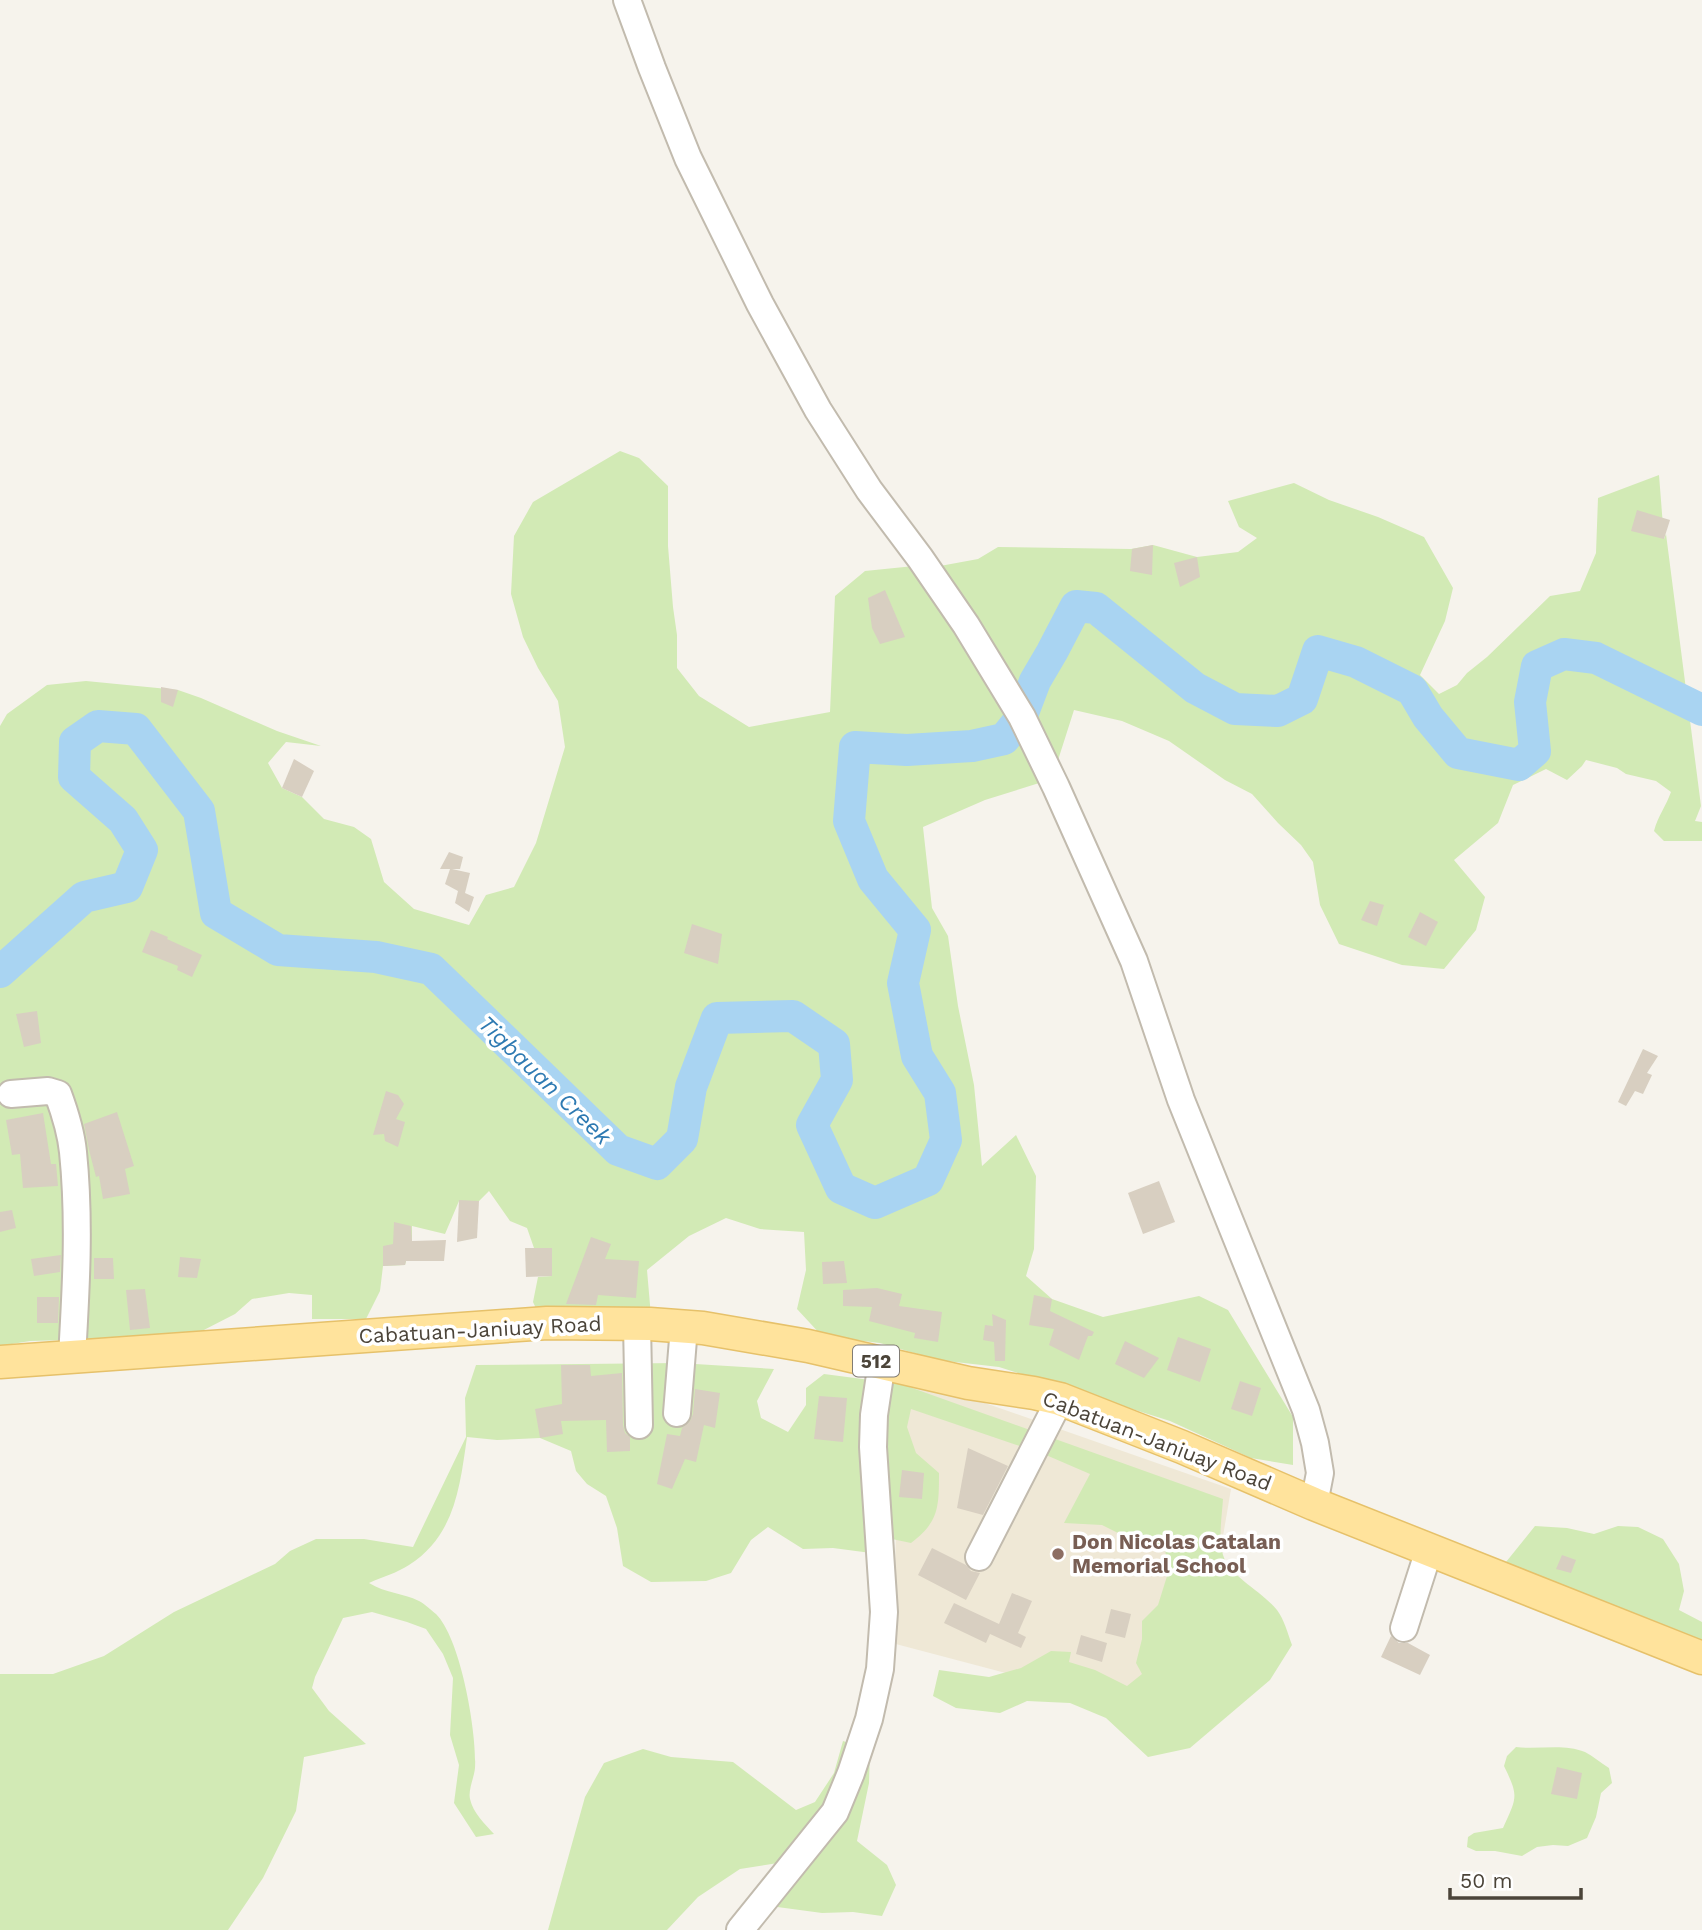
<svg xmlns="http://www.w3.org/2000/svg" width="1702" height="1930" font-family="'Work Sans',sans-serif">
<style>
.education{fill:#efe8d6}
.green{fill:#d2eab5}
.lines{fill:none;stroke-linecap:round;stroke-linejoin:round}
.river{stroke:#a9d4f2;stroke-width:32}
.building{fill:#d8cfc1}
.minor-casing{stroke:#c2bbae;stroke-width:30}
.major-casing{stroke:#e6c16a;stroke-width:35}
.minor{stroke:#fff;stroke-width:26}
.major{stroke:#ffe39c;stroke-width:32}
.education-dot{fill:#8d6e63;stroke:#fff;stroke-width:2.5}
.labels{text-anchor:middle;stroke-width:7;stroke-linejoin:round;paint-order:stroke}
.shield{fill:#fff;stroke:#817c74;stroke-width:2}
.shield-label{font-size:19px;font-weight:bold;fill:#4b4439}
.street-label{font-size:21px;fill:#4b4439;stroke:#fff}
.education-label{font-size:21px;font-weight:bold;fill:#785e54;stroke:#fff;text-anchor:start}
.water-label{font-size:23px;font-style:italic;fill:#2e7ab2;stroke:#fff}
</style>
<rect width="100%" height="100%" fill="#f6f3ec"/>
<!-- education -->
<path class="education" d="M902 1374 1231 1489 1209 1619 1124 1704 892 1643Z"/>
<!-- green -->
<g class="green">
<path d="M620 451 639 458 668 486V546L673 607 677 635V668L699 696 749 727 830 712 835 596 865 571 924 565 940 566 978 559 998 547 1131 549 1153 545 1197 557 1238 552 1257 538 1239 527 1228 501 1294 483 1329 500 1378 517 1424 537 1453 588 1445 621 1420 675 1439 694 1457 685 1467 673 1487 657 1550 596 1580 591 1596 553 1598 498 1659 475 1664 539 1666 534 1701 806 1695 821 1702 822V841H1664L1654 831C1658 816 1666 806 1671 792L1656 781 1626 774 1617 768 1586 760 1582 766 1567 780 1546 769 1513 785 1498 823 1454 860 1485 897 1476 930 1444 969 1402 965 1339 944 1320 905 1313 862 1301 845 1278 823 1252 794 1225 780 1169 741 1122 721 1074 710 1052 779 985 800 923 827 932 908 948 936 958 1006 974 1085 982 1166 1016 1135 1036 1176 1034 1249 1026 1276 1052 1299 1103 1317 1199 1296 1228 1310 1293 1417V1465L1251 1458 1170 1421 999 1367 938 1360 880 1343 822 1336 797 1309 806 1270 804 1232 760 1229 726 1218 689 1236 647 1270 652 1328 541 1319 533 1302 538 1277 552 1276V1248H534L527 1228 510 1221 489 1191 479 1201H459L445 1234 412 1226V1248L409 1250 405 1265 383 1266 380 1291 366 1319H312V1295L289 1293 252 1299 235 1314 198 1333 142 1338 30 1341 0 1346V726L7 714 47 685 86 681 178 690 201 698 277 731 321 746 286 742 268 763 282 788 302 797 324 819 354 827 371 839 384 882 414 909 469 925 486 895 514 887 536 843 565 747 558 701 538 668 523 637 511 594 514 536 533 502Z"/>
<path d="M679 1363 774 1369 757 1401 761 1418 788 1432 806 1405V1388L824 1374 901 1384 1223 1499C1222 1516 1218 1538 1223 1555 1230 1577 1262 1591 1277 1610 1284 1619 1288 1634 1292 1645L1270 1680 1190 1748 1148 1757 1106 1718 1070 1703 1027 1701 1000 1713 956 1708 933 1696 939 1670 989 1677 1021 1668 1051 1651 1071 1652 1069 1662 1095 1670 1127 1686 1142 1674 1136 1663 1142 1639V1621L1158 1605 1168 1573 1165 1548 1120 1534 1102 1525 1064 1523 1090 1474 1046 1455 911 1409 907 1427 916 1453 939 1473C939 1507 939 1522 911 1543L892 1539 871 1553 833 1548 803 1549 768 1527 751 1540 731 1573 706 1581 651 1582 623 1566 617 1528 606 1496 587 1484 576 1471 571 1451 540 1438 497 1440 467 1437C460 1486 455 1536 409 1565 397 1573 382 1577 369 1583 385 1593 403 1593 419 1601 425 1604 431 1610 436 1614 461 1639 477 1733 475 1768 474 1778 468 1790 470 1799 473 1813 485 1824 494 1834L476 1837 454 1803 459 1765 450 1735 453 1678 443 1654 426 1629 407 1622 372 1612 343 1618 315 1677 312 1688 329 1711 366 1744 304 1757 296 1811 263 1878 228 1930H0V1674H53L104 1656 174 1612 275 1564 290 1551 316 1539H364L413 1547 466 1437 465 1398 476 1365Z"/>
<path d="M1535 1526 1567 1528 1594 1534 1618 1526 1638 1527 1663 1539 1679 1564 1684 1591 1679 1610 1702 1622V1642L1533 1579 1506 1562Z"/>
<path d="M843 1741 870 1750 869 1783 857 1841 887 1865 896 1885 882 1916 853 1912 822 1913 770 1906 778 1863 740 1869 698 1897 667 1930H548L585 1797 604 1763 643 1749 671 1757 733 1762 796 1810 815 1802 834 1773Z"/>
<path d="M1516 1747C1539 1750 1563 1743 1585 1752 1593 1756 1601 1763 1609 1768L1612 1783 1601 1793 1596 1817 1587 1838 1568 1846 1553 1845 1537 1847 1522 1856 1495 1851H1476L1467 1847 1468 1837 1474 1833 1503 1828C1517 1797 1519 1797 1504 1766L1507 1756Z"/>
</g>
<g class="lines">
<!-- river -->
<path class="river" d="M0 972 84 897 127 887 142 850 123 820 74 777 75 742 98 726 136 729 199 811 216 913 278 950 376 957 431 969 618 1150 657 1164 682 1139 691 1087 717 1018 793 1016 834 1044 837 1080 812 1125 841 1188 875 1203 928 1180 946 1140 940 1093 917 1056 903 983 915 930 873 879 849 821 855 747 907 750 972 746 1004 739 1021 718 1035 681 1052 652 1076 606 1096 608 1195 688 1235 709 1278 711 1302 699 1318 651 1356 662 1412 690 1428 717 1458 753 1519 765 1535 751 1530 702 1537 666 1564 654 1596 658 1702 710"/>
</g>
<!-- building -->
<g class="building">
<path d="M1637 510 1670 520 1664 539 1631 531Z"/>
<path d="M1153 545 1152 575 1130 571 1132 549Z"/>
<path d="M1197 557 1200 577 1180 587 1174 563Z"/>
<path d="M885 590 905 637 880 644 872 628 868 598Z"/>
<path d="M161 687 178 690 173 707 161 702Z"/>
<path d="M294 759 314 771 302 797 282 788Z"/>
<path d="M449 852 463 857 460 869H452L470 873 465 893 474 897 469 912 455 903 458 891 445 884 450 869H440Z"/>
<path d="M1370 901 1384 905 1377 926 1361 920Z"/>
<path d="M1420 912 1438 922 1426 946 1408 937Z"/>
<path d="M692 924 722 934 718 964 684 953Z"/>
<path d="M151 930 168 937 167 939 202 955 192 977 177 970 178 966 142 952Z"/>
<path d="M37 1011 41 1043 24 1047 16 1014Z"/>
<path d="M1643 1049 1658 1056 1647 1073 1652 1075 1643 1094 1635 1091 1626 1106 1618 1102Z"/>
<path d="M386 1091 398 1095 404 1104 396 1119 405 1122 398 1147 385 1141 384 1134 373 1135Z"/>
<path d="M117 1112 134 1166 125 1169 130 1194 103 1199 99 1176 96 1177 89 1150 84 1124Z"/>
<path d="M43 1113 51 1164H56L58 1186 23 1188 20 1154 12 1155 6 1120Z"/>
<path d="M1159 1181 1175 1222 1143 1234 1128 1193Z"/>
<path d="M459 1200 479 1201 477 1238 457 1242Z"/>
<path d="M12 1210 16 1228 0 1232V1212Z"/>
<path d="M394 1222 411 1226 412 1241 446 1240 444 1261H406L405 1265 383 1266V1246L393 1244Z"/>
<path d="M591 1237 611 1244 605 1259 639 1261 636 1298 598 1295 596 1305 566 1304Z"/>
<path d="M525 1248H552V1276L526 1277Z"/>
<path d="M61 1255 60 1272 34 1276 31 1259Z"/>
<path d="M180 1257 201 1259 197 1278 178 1277Z"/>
<path d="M94 1258H113L114 1279H94Z"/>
<path d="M844 1261 847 1283 823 1284 822 1262Z"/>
<path d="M877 1288 902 1294 899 1306 942 1312 938 1342 914 1338 915 1333 869 1321 872 1307 843 1306V1290Z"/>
<path d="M145 1289 150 1328 130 1330 126 1290Z"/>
<path d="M1034 1295 1052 1299 1050 1311 1094 1332 1092 1336H1088L1079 1360 1049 1345 1054 1329 1029 1325Z"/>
<path d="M37 1297H59L58 1323H37Z"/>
<path d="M992 1314 1006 1320 1005 1361H995L994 1342 983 1340 985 1325 993 1326Z"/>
<path d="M1178 1337 1211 1349 1200 1382 1167 1370Z"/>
<path d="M1125 1341 1159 1358 1144 1378 1115 1364Z"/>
<path d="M561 1365H590L591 1376 622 1373 623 1425 625 1433 630 1437V1451L607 1452 606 1420 561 1421 563 1434 540 1438 535 1409 562 1404Z"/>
<path d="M1240 1381 1261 1388 1252 1416 1231 1409Z"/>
<path d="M695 1389 720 1393 715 1428 704 1425 696 1462 685 1459 672 1489 657 1484 667 1434 680 1436 682 1428 690 1421 693 1414Z"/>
<path d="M819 1396 847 1398 843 1442 814 1439Z"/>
<path d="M968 1448 1008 1466 983 1515 957 1508Z"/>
<path d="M902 1470 924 1473 922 1499 899 1497Z"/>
<path d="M932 1548 966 1565 971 1571 980 1573 966 1600 918 1575Z"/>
<path d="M1562 1555 1576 1560 1571 1573 1556 1569Z"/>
<path d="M1012 1593 1032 1601 1018 1633 1026 1637 1021 1648 990 1634 986 1643 944 1623 954 1603 999 1624Z"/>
<path d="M1111 1609 1131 1614 1125 1638 1105 1633Z"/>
<path d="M1081 1635 1107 1643 1102 1662 1076 1654Z"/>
<path d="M1391 1636 1399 1643H1408L1430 1655 1420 1675 1381 1657Z"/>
<path d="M1557 1767 1582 1773 1577 1799 1551 1794Z"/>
</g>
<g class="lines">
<defs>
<g id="minor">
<path d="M627 0 652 68 688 158 760 304 818 410 869 490 920 558 966 625 1022 717 1056 787 1134 961 1181 1100 1306 1410 1315 1443 1320 1473 1314 1504"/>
<path d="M11 1094 48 1091 58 1094C65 1113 71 1132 73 1152 80 1220 76 1289 72 1357"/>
<path d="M637 1324 639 1425"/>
<path d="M677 1413 684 1327"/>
<path d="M979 1557 1060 1399"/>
<path d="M1404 1628 1429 1550"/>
<path d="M740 1930 835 1812 851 1773 869 1719 880 1669 884 1612 873 1447 874 1415 882 1362"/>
</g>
<path id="major" d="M0 1362 547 1323 650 1324 703 1328 808 1346 968 1383 1034 1393 1060 1399 1182 1447 1314 1504 1702 1658"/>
</defs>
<!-- minor casing -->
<use href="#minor" class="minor-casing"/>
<!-- major casing -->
<use href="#major" class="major-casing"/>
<!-- minor -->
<use href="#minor" class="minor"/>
<!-- major -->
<use href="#major" class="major"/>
</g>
<!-- markers -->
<circle class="education-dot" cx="1058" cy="1554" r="7"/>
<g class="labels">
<!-- shield labels -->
<rect class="shield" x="853" y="1345.5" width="46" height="31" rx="5"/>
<g class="shield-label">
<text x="876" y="1368">512</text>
</g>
<!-- street labels -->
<g class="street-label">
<text transform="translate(480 1330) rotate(-3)" y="7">Cabatuan-Janiuay Road</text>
<text transform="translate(1157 1441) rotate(21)" y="7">Cabatuan-Janiuay Road</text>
</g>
<!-- education labels -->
<g class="education-label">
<text x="1072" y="1549">Don Nicolas Catalan<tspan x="1072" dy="24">Memorial School</tspan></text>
</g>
<!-- water labels -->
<g class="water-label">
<text transform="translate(545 1080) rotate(44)" y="8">Tigbauan Creek</text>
</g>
</g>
<!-- scale -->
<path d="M1450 1888v10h131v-10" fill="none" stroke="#4b4439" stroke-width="3.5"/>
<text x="1460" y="1888" font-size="21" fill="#4b4439" stroke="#ffffff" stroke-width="5" paint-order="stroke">50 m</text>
</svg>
